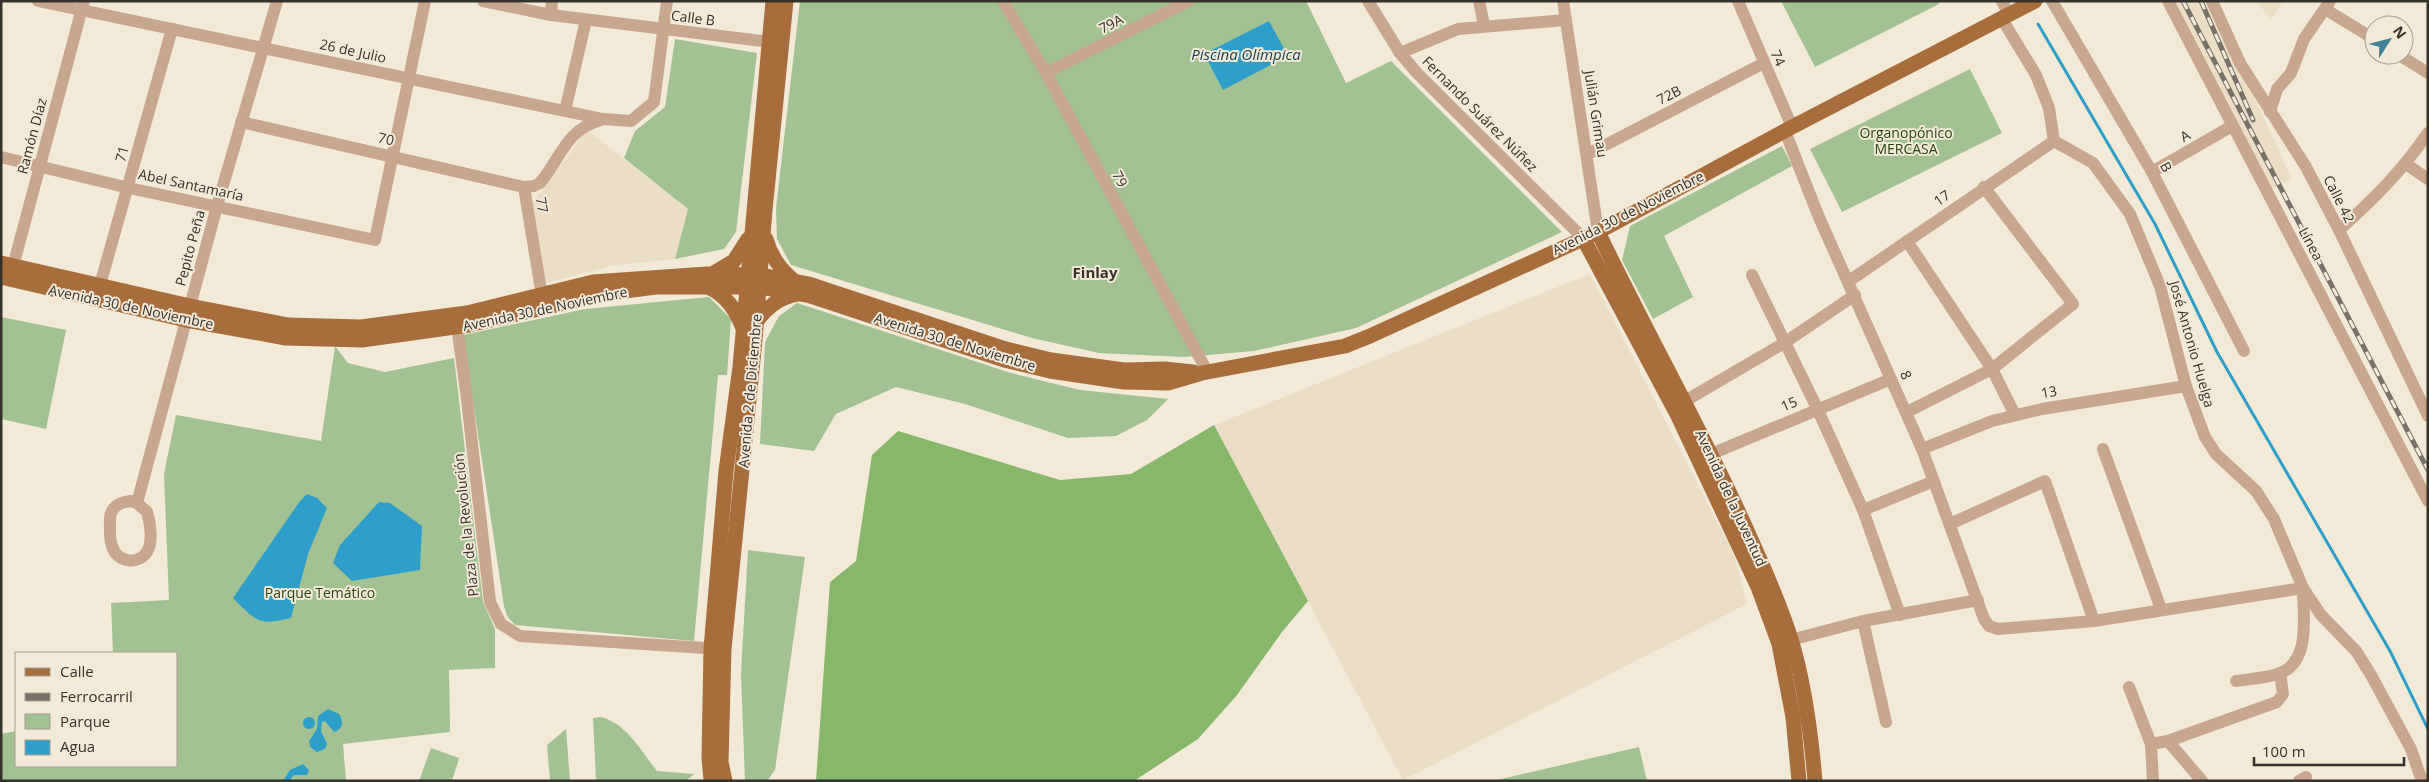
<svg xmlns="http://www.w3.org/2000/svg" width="2429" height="782" font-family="'Open Sans',sans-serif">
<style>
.built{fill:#ecddc5}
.green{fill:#a2c292}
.forest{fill:#86b76b}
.water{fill:#2d9fca}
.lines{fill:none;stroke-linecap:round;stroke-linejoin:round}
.stream{stroke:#2d9fca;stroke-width:3}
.minor{stroke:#c8a78e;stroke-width:12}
.major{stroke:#a86d3c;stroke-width:15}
.rail-casing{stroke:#777167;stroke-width:5}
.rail{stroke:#f3e9d7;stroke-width:3;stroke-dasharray:9;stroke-linecap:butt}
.labels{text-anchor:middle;stroke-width:4;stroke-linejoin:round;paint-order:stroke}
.street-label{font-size:14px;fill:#35312b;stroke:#f3e9d7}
.park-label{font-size:14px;fill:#274611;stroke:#f3e9d7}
.water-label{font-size:15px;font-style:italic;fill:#0f3e51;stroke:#f3e9d7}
.neighbourhood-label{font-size:15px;font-weight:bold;fill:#35312b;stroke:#f3e9d7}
</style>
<rect width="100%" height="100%" fill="#f3e9d7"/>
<!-- built -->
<g class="built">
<path d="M2168 1H2210L2292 179 2268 191Z"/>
<path d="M2255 1H2283L2272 19Z"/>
<path d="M587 130 688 209 675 259 615 265 546 283 532 204Z"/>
<path d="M1590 274 1734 555 1747 604 1403 780 1214 425Z"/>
</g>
<!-- green -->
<g class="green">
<path d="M800 1H1306L1346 83 1391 61 1562 232 1356 328 1254 351 1184 357 1099 353 1032 338 791 265 777 239 776 208Z"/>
<path d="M1781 1H1938L1939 4 1815 67Z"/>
<path d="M675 39 757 53 736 232 724 249 675 259 688 209 624 158 635 131 665 107Z"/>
<path d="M1970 69 2002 133 1842 212 1810 149Z"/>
<path d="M1782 146 1792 166 1664 236 1693 297 1653 319 1622 260 1630 226Z"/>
<path d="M709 297 731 319 727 375H718L694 641 515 625 507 616 504 606 463 335 585 309Z"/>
<path d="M797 303 1011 373 1080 390 1168 399 1147 420 1116 436 1068 438 965 404 896 387 836 414 814 451 760 444 765 342 779 316Z"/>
<path d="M1 317 66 330 46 429 1 419Z"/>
<path d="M335 346 348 363 385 372 454 358 483 602 495 629V668L449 670 450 732 343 744 346 781H1V734L16 731V766H176V653H113L111 603 169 600 164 474 176 415 321 441Z"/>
<path d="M748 550 805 557 775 770 767 781H745L741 673Z"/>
<path d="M601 717C627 724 641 751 657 771L694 774 686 781H596L593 718Z"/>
<path d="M566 729 570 781H550L547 745Z"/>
<path d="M1639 747 1647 781H1493Z"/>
<path d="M431 748 459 758 452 781H419Z"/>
</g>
<!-- forest -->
<path class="forest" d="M1214 425 1308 601 1282 632 1237 695 1198 739 1134 781H816L830 582 856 561 872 455 898 431 1060 480 1131 474Z"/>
<!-- water -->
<g class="water">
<path d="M1269 21 1288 56 1223 90 1204 54Z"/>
<path d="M307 494 317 498 327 508 308 554 291 618C258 626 256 621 233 598L300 501Z"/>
<path d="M379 502 390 503 422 526 420 570 352 581 333 563 340 545Z"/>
<path d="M328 709 339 714C344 721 343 730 334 732L325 721 322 722 321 731 327 744 325 749 317 752 310 747 309 741 317 729 318 716Z"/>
<circle cx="309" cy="723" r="6"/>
<path d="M303 764 309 770 307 775H294L289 781H283L290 770Z"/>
</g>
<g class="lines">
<!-- stream -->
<path class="stream" d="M2038 24 2155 224 2217 352 2390 651 2428 729"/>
<!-- minor -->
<g class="minor">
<path d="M38 1 603 119 631 121 654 102 667 1"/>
<path d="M483 1 551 15 778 43"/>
<path d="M1003 1 1046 73 1208 373"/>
<path d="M1368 1 1400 53 1417 73 1583 238"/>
<path d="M1479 1 1484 25"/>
<path d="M1563 1 1598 232"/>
<path d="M1738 1 1792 127"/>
<path d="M2002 1 2009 15"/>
<path d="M2052 1 2152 172 2244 351"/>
<path d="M2168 1 2428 501"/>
<path d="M2212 1 2240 63 2306 167 2339 230 2428 416"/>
<path d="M2325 9 2374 39"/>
<path d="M551 15 552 1"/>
<path d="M2002 19 2036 75 2049 108 2054 141 2093 163 2130 214 2160 286 2186 386 2205 437 2216 454 2256 491 2274 519 2303 588 2321 615 2356 651 2371 675 2411 749 2422 781"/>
<path d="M1400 53 1458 29 1566 20"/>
<path d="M2399 55 2428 73"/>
<path d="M1046 73 1189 1"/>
<path d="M565 111 586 20"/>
<path d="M2270 112 2277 89 2291 73 2304 39 2330 1"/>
<path d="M241 122 524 187 534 186 540 183C562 157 565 130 601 120"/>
<path d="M1785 131 1818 215 1922 449 1984 619 1989 626 1998 629 2094 621 2303 588C2303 614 2312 663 2278 674 2265 678 2250 679 2236 681"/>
<path d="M1588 154 1764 63"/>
<path d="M1 157 129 188 375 240 425 1"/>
<path d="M2406 164 2428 179"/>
<path d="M2152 172 2232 126"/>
<path d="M524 187 543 302"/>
<path d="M2339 230C2375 198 2400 173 2428 133"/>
<path d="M1907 241 1992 369 2015 415"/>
<path d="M11 274 84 1"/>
<path d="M1752 275 1817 408 1863 510 1900 615"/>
<path d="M1849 281 2054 141"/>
<path d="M100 285 172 29"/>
<path d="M456 319 466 391 490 602 501 624 520 636 720 649"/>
<path d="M1685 401 1784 343 1855 295"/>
<path d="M1907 412 1992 369 2073 304 1984 187"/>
<path d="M1922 449 1992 421 2042 409 2186 386"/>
<path d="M2103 449 2161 609"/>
<path d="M1704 457 1891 379"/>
<path d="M131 501 137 503 147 512C150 521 153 540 148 550 140 566 117 563 112 546 109 538 110 528 110 519 110 507 120 502 131 501Z"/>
<path d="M137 503 217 206 277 1"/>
<path d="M1863 510 1934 481"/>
<path d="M1950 524 2045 481 2094 621"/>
<path d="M1863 621 1886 722"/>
<path d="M1783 642 1863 621 1978 600"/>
<path d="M2129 687 2151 744 2153 781"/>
<path d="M2168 741 2202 781"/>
<path d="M2151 744 2168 741 2277 702 2283 694 2280 673"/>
<path d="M2299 781 2306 777"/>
</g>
<!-- major -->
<g class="major">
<path d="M1598 232C1643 326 1695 418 1739 513 1758 555 1777 596 1791 639 1805 685 1811 733 1815 781"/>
<path d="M1583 238 1678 416 1758 587 1779 644 1793 717 1799 781"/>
<path d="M766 239C771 257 780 269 794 281"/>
<path d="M1 263 190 306 288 325 361 327 467 313 593 282 707 274 761 275 809 284 1006 349 1051 360 1124 370 1165 369 1193 372"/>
<path d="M714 273 734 261 748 239"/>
<path d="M1 277 186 320 286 338 362 340 469 325 609 293 656 287H759L807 295 1004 360 1050 371 1124 382 1168 383 1202 373 1345 346 1370 336 1598 232 1792 127 2035 1"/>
<path d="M708 287C727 296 735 309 743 328"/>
<path d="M756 322C766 308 780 297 797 294"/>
<path d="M711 781 709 757 711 649 726 471 740 367 773 1"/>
<path d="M725 781 721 762 724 649 755 340 765 210 786 1"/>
</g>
<defs>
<g id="rail">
<path d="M2183 1 2428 470"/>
<path d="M2201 1 2253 120"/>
</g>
</defs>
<!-- rail casing -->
<use href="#rail" class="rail-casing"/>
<!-- rail -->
<use href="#rail" class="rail"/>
</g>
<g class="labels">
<!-- street labels -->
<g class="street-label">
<text transform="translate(693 18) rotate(7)" y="5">Calle B</text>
<text transform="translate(1111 24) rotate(-27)" y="5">79A</text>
<text transform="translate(353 51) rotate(12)" y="5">26 de Julio</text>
<text transform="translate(1778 58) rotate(66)" y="5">74</text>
<text transform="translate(1669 95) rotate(-27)" y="5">72B</text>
<text transform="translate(1480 114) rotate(45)" y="5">Fernando Suárez Núñez</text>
<text transform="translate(1596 114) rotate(81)" y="5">Julián Grimau</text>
<text transform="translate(32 136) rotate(-75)" y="5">Ramón Díaz</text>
<text transform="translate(2185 136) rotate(-30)" y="5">A</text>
<text transform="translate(386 139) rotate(13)" y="5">70</text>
<text transform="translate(122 154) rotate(-75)" y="5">71</text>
<text transform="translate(2166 167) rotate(62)" y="5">B</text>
<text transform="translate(1120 179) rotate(62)" y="5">79</text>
<text transform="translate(191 185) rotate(12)" y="5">Abel Santamaría</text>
<text transform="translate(1942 198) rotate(-35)" y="5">17</text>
<text transform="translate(2339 199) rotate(63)" y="5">Calle 42</text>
<text transform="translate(542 205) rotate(80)" y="5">77</text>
<text transform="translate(1628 213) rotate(-27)" y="5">Avenida 30 de Noviembre</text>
<text transform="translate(2311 244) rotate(62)" y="5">Línea</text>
<text transform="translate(190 248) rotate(-75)" y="5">Pepito Peña</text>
<text transform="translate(131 307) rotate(12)" y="5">Avenida 30 de Noviembre</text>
<text transform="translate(545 309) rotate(-12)" y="5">Avenida 30 de Noviembre</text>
<text transform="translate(955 342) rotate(17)" y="5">Avenida 30 de Noviembre</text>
<text transform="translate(2192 344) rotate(74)" y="5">José Antonio Huelga</text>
<text transform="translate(1906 375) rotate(66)" y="5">8</text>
<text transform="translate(750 391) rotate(-85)" y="5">Avenida 2 de Diciembre</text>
<text transform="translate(2049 392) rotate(-10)" y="5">13</text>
<text transform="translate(1789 404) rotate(-23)" y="5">15</text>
<text transform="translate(1731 498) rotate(65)" y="5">Avenida de la Juventud</text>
<text transform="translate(466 525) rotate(-96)" y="5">Plaza de la Revolución</text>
</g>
<!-- park labels -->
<g class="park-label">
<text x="1906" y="138">Organopónico<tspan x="1906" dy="16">MERCASA</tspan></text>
<text x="320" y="598">Parque Temático</text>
</g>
<!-- water labels -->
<g class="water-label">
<text x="1246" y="60">Piscina Olímpica</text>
</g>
<!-- neighbourhood labels -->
<g class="neighbourhood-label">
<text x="1095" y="278">Finlay</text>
</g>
</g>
<!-- border -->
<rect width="2429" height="782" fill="none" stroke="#35312b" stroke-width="5"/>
<!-- legend -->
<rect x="15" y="652" width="162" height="115" fill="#f3e9d7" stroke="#a79f92"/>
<rect x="25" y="668" width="25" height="8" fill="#a86d3c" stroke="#a79f92"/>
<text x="60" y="677" font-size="15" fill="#35312b">Calle</text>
<rect x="25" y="693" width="25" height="8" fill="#777167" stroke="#a79f92"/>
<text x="60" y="702" font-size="15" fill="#35312b">Ferrocarril</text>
<rect x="25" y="714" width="25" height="15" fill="#a2c292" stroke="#a79f92"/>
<text x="60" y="727" font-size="15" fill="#35312b">Parque</text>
<rect x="25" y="740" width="25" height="15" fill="#2d9fca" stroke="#a79f92"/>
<text x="60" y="752" font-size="15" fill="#35312b">Agua</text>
<!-- north arrow -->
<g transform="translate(2389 40) rotate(54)"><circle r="24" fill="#f3e9d7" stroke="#a79f92"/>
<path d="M0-4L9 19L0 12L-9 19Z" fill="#438196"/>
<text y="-8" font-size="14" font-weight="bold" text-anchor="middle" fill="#35312b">N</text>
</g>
<!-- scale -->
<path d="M2254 757v8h150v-8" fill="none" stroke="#35312b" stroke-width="2.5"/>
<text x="2262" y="757" font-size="15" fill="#35312b" stroke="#f3e9d7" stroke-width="4" paint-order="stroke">100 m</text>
</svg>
